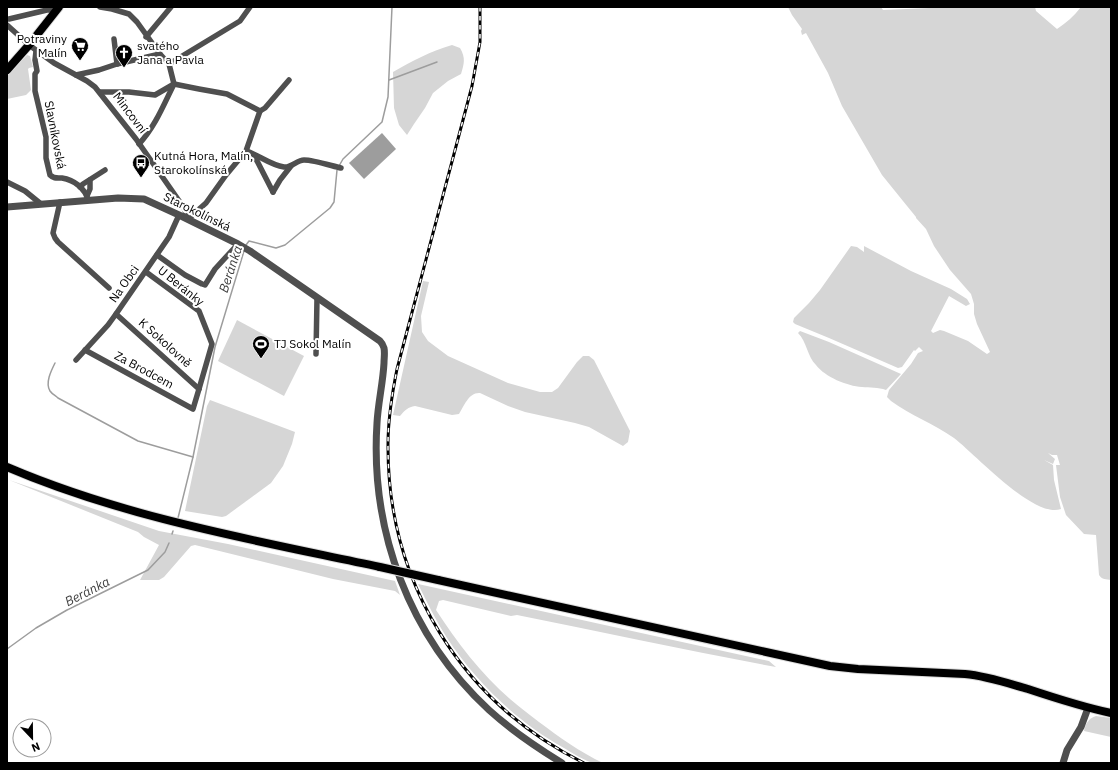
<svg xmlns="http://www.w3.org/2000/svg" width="1118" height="770" font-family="'IBM Plex Sans',sans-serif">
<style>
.green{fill:#d6d6d6}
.water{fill:#9d9d9d}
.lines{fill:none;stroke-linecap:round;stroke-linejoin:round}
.stream{stroke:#9d9d9d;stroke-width:1.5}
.primary-casing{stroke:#dbdbdb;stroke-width:10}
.minor{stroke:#4f4f4f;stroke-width:5.5}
.tertiary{stroke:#4f4f4f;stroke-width:7}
.primary{stroke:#000;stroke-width:8}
.rail-casing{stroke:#000;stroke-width:3}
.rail{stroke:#fff;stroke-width:1.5;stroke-dasharray:4.5;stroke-linecap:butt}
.primary-bridge-casing{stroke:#dbdbdb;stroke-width:10;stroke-linecap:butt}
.primary-bridge{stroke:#000;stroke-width:8}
.labels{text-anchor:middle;stroke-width:4;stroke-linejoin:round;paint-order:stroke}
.poi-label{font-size:12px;fill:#000;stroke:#fff;text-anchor:start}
.street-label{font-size:12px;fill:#000;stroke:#fff}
.water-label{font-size:13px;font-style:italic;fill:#3e3e3e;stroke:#fff}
</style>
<rect width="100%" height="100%" fill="#fff"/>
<!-- green -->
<g class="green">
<path d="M788 7H881L883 10 953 7H1035L1036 11 1057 29C1066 23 1074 16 1081 7H1111V580C1106 579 1102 580 1099 575L1096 535 1084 534 1066 515 1060 497 1056 465H1060L1057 455H1052L1048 453 1055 459 1053 464 1044 460 1053 465 1054 480 1061 509C1034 519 975 454 954 438 934 424 910 415 891 401L887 397 889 390 911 364 918 353 923 351 919 347 915 351 914 350 902 367 898 368 829 338 795 324 793 322 794 318 809 303 820 290 851 246 857 247 864 252V246L911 271 951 289 967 299 970 304 966 306 949 296 931 331 933 333 940 330 944 331 968 341 987 354 990 352 977 324 974 314V304L971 294 950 270 934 246 926 229 916 218V217L903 201 882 175 842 106 828 73 806 33 802 35 801 31 802 29 792 15Z"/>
<path d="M452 45 460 48C466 58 464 64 461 74L448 81 433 93 425 108 414 124 407 135 399 125 394 108 393 72C412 61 431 51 452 45Z"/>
<path d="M27 55 30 56 33 67 29 68 28 69 31 90 26 95 7 99V76Z"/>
<path d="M423 281 429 282 421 316 422 332 428 341 448 356 508 383 540 392H552L558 388 577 362 583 356H589L594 360 630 431 628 442 623 446 589 427 575 423 525 412 508 406 480 393C469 392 464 406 459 414L452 415 415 406C408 407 405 410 400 416L393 415Z"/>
<path d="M237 320 304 356 284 396 218 361Z"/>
<path d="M800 331 829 342 901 374 886 390C878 387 870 388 862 387 847 386 825 377 816 365 807 356 807 342 798 333Z"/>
<path d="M210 400 295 432 292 444 283 466 271 483 226 516 222 517 185 511 207 406Z"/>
<path d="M9 480 159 531 228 544 395 581 400 595 395 591 333 579 195 545 191 546 164 577 159 580H140L159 545 144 537 138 532Z"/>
<path d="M418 584 769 661 776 667C689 651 603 632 517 615L511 616 443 600 439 601 436 610C457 642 481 674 510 699 519 707 529 714 539 722 559 737 580 752 603 763 600 763 597 763 594 763 586 762 571 752 564 748 517 722 476 682 447 638 436 621 427 602 418 584Z"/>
<path d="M1096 716 1111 718V737L1084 731C1085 724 1089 718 1096 716Z"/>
</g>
<!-- water -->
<path class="water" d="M382 133 396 149 364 179 349 163Z"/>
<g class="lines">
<!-- stream -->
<g class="stream">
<path d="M389 80 437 62"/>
<path d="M339 166 343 159 382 122 388 97 392 7"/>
<path d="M246 245 249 241 276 248 285 245 330 208 334 202 337 170"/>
<path d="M55 363C51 371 45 383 50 391 52 394 56 396 58 398L138 441 193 457"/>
<path d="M178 518 193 457 215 347 244 251"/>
<path d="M172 534 173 531"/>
<path d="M7 649 36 628 67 610 148 570 165 552 169 543"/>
</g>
<defs>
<g id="primary">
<path d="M7 70 29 45 59 7"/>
<path d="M7 467C126 518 254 540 380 567"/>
<path d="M438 580 830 666 858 669 965 674C987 676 1007 683 1028 689 1055 698 1083 707 1111 713"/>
</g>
</defs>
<!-- primary casing -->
<use href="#primary" class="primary-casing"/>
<!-- minor -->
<g class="minor">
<path d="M100 7 112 9 129 14 137 22 160 54 169 64 174 84"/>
<path d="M9 19 47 10H51L56 12"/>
<path d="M7 25 27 43"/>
<path d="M146 37 171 7"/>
<path d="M114 39 117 64"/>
<path d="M29 45 54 63 87 81 95 87 136 139 184 208 188 219 206 203 226 175 246 151 260 111 227 94 199 89 174 84"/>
<path d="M36 51 35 60 37 71 35 74V91L46 137V158L50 175C54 179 57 178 62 178 74 180 85 188 88 200"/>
<path d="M169 64 240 21 250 7"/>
<path d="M76 75 99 70 117 64 160 54"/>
<path d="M100 92H129L155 95 174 84"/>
<path d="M260 111 265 108 289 80"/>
<path d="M139 144C155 127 164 104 174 84"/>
<path d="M246 151C259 155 270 165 284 167 291 168 297 160 304 160 314 160 332 166 341 168"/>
<path d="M254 155 273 192"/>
<path d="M7 182 25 191 41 204"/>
<path d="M80 187 83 184 105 170"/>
<path d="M273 192 280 180 291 166"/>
<path d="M87 196 90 189V180"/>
<path d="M60 202 53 233 55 238 58 242 109 288"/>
<path d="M157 255 185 275 202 284 205 285 215 269 238 244"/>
<path d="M116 314 199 389"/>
<path d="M85 350 193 409 199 389 212 344 199 311 146 272"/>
<path d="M316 354 317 298"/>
<path d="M76 360 108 325 116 314 169 237 179 215"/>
</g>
<!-- tertiary -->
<g class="tertiary">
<path d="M7 207 118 198 144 199 179 215 238 244 250 251 380 341C382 343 383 345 384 348 385 353 384 358 384 363 383 383 378 403 377 423 370 531 409 636 489 710 511 730 536 747 562 763"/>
<path d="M1063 763 1067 750 1081 727 1088 708"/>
</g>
<!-- primary -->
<use href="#primary" class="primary"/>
<defs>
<path id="rail" d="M480 7V42L472 86 397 369C392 394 388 419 388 444 387 582 461 702 584 763"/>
</defs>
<!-- rail casing -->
<use href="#rail" class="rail-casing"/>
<!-- rail -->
<use href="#rail" class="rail"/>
<defs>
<path id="primary-bridge" d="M380 567 438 580"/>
</defs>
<!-- primary-bridge casing -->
<use href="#primary-bridge" class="primary-bridge-casing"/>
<!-- primary-bridge -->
<use href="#primary-bridge" class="primary-bridge"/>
</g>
<!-- icons -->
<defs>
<symbol id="supermarket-pin" viewBox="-11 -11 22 30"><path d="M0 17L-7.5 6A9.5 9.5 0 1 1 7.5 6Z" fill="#000" stroke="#fff"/><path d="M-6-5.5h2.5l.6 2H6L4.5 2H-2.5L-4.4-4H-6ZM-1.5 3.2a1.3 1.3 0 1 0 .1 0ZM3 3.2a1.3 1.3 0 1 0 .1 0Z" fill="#fff"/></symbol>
<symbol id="church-pin" viewBox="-11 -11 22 30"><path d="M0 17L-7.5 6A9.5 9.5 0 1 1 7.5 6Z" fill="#000" stroke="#fff"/><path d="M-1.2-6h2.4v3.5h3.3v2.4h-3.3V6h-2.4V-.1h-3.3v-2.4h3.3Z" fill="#fff"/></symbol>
<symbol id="bus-pin" viewBox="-11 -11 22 30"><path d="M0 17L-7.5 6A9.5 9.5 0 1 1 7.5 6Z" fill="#000" stroke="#fff"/><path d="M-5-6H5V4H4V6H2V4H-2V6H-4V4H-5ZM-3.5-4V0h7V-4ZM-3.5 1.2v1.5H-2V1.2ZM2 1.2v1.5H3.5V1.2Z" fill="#fff"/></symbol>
<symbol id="stadium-pin" viewBox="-11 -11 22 30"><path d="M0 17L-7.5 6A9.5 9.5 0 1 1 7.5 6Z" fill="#000" stroke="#fff"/><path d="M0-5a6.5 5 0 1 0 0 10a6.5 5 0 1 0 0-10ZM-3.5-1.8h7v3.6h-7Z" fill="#fff"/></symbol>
</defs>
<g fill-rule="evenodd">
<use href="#supermarket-pin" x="70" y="36" width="20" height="27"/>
<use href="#church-pin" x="114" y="43" width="20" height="27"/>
<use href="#bus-pin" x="131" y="153" width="20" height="27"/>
<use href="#stadium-pin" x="251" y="334" width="20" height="27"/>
</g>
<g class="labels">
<!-- poi labels -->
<g class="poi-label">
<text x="67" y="43" text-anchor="end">Potraviny<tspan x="67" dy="14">Malín</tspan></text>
<text x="137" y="50">svatého<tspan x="137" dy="14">Jana a Pavla</tspan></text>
<text x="154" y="160">Kutná Hora, Malín,<tspan x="154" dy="14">Starokolínská</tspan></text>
<text x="274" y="348">TJ Sokol Malín</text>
</g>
<!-- street labels -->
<g class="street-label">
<text transform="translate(130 113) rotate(53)" y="4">Mincovní</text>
<text transform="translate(55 135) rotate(79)" y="4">Slavníkovská</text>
<text transform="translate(197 212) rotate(26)" y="4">Starokolínská</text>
<text transform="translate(124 284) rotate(-55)" y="4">Na Obci</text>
<text transform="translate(181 286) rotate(39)" y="4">U Beránky</text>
<text transform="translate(165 343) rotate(42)" y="4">K Sokolovně</text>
<text transform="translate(144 370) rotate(28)" y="4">Za Brodcem</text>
</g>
<!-- water labels -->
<g class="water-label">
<text transform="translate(230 269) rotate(-72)" y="5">Beránka</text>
<text transform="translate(87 591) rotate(-27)" y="5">Beránka</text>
</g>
</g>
<!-- border -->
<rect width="1118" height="770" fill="none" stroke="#000000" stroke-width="16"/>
<!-- north arrow -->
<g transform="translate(32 738) rotate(158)"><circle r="19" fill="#ffffff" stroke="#999999"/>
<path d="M0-3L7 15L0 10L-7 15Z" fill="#000000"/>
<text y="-6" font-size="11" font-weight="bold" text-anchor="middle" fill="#000000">N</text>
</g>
</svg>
